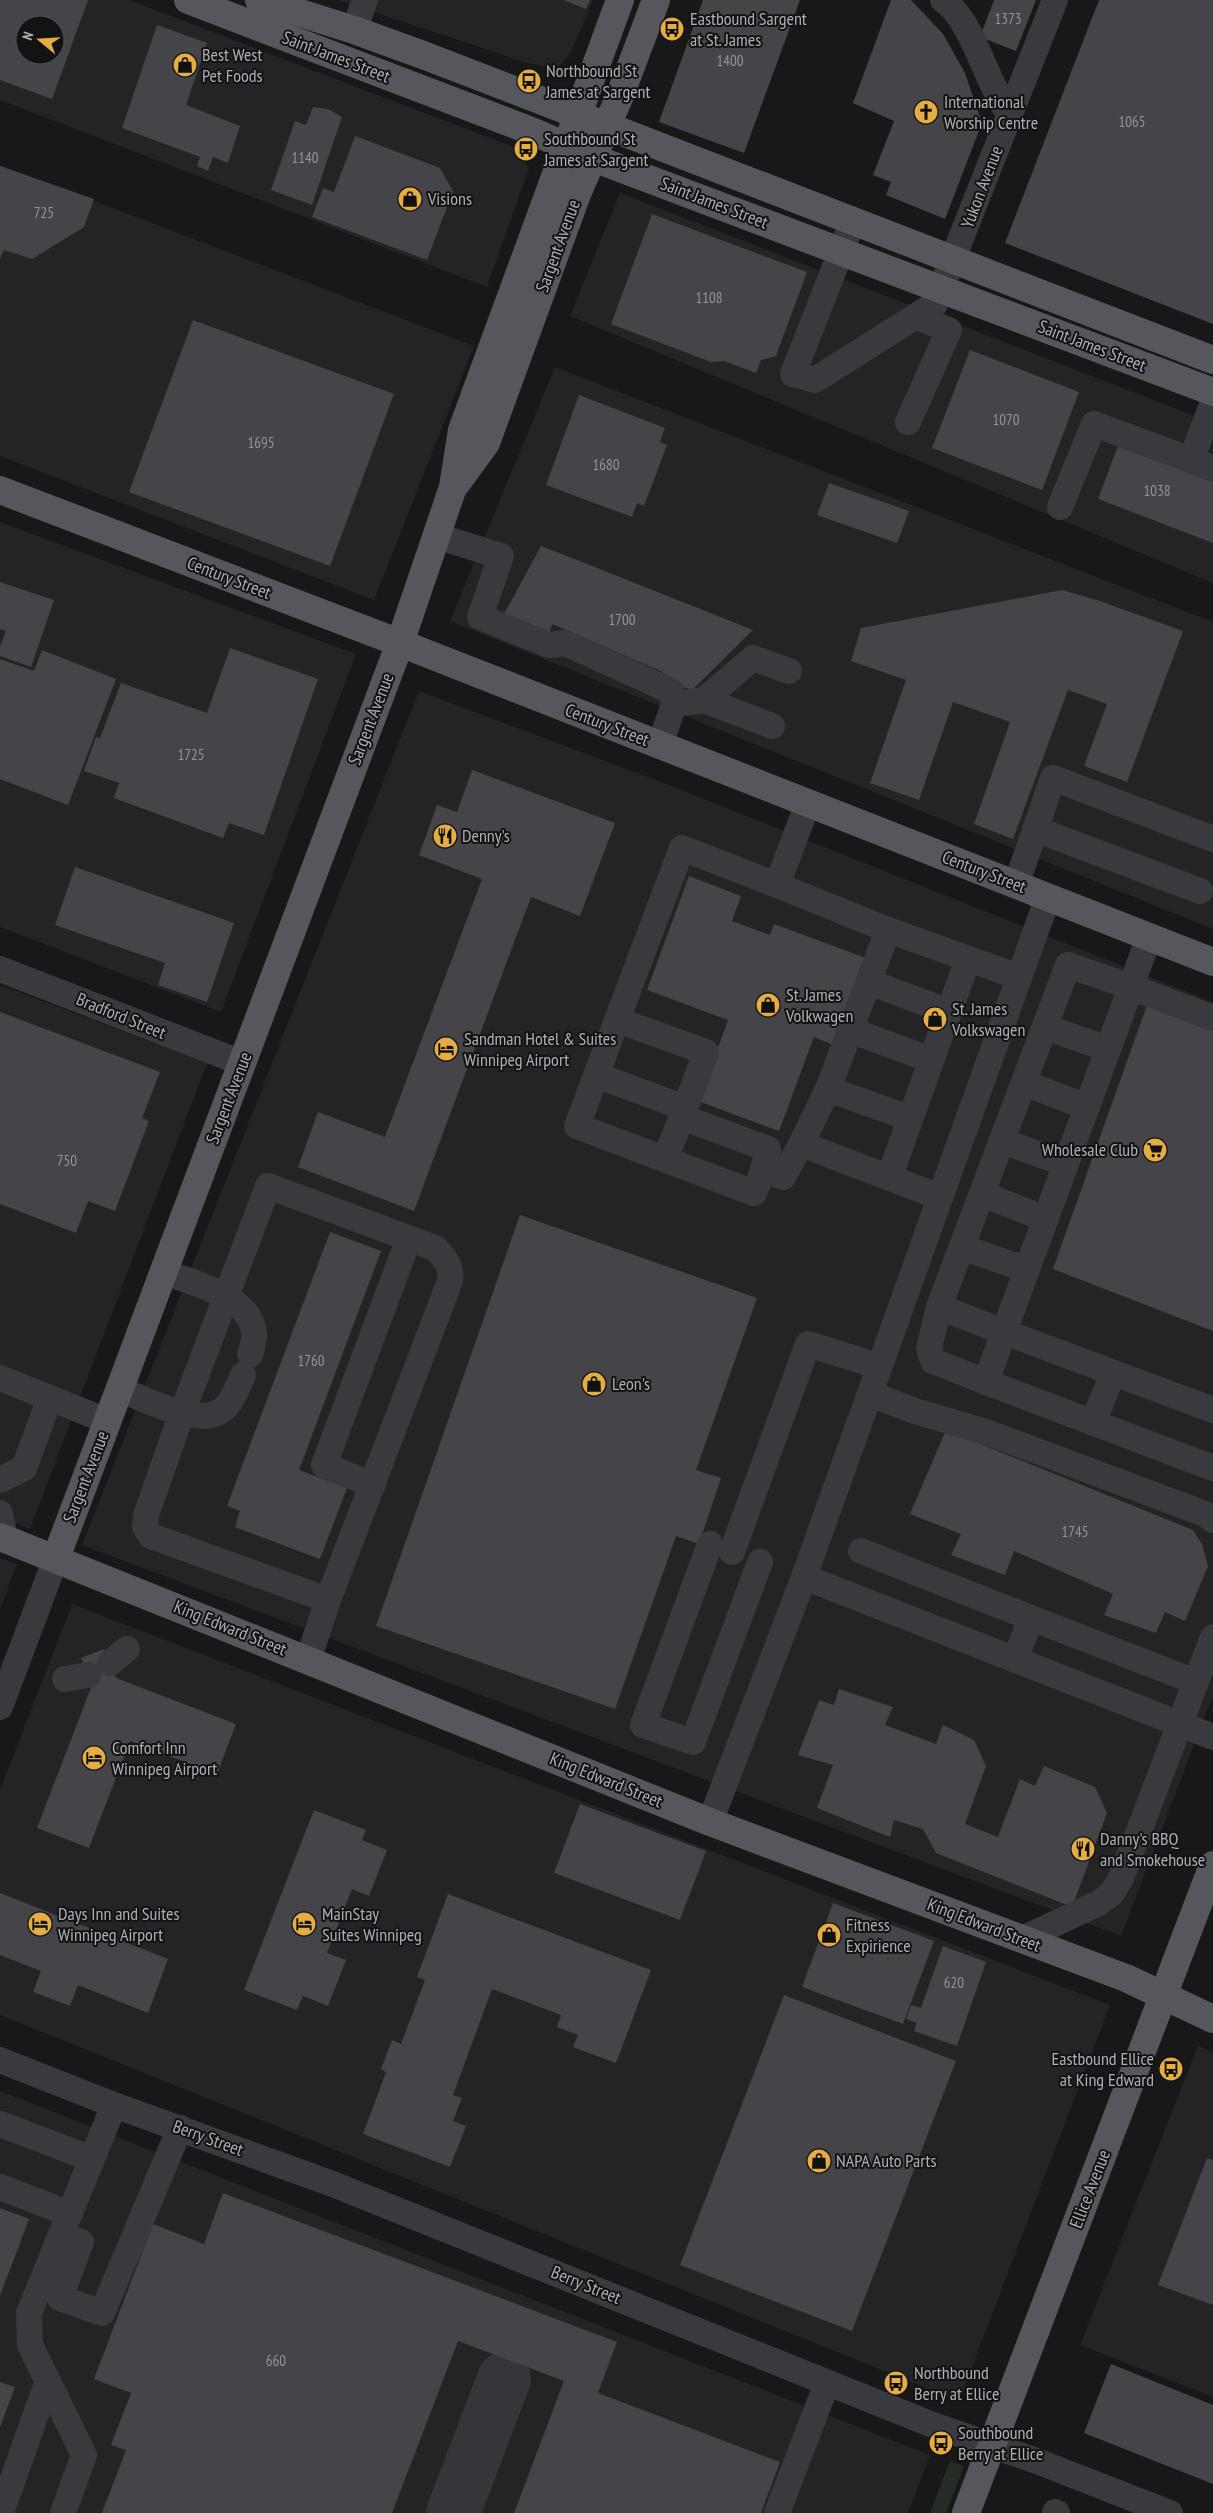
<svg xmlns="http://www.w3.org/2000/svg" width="1213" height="2513" font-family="'PT Sans Narrow',sans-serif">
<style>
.built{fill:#242426;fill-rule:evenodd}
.green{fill:#242c25}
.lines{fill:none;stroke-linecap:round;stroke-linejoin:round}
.taxiway{stroke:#353639;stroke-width:54}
.building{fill:#454549;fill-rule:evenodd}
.minor{stroke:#393a3e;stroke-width:26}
.major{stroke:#55575d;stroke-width:28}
.labels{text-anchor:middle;stroke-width:4;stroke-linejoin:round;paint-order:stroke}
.number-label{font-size:15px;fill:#92949c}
.poi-label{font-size:18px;fill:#abafb8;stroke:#131314;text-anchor:start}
.street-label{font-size:18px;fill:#abafb8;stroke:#131314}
</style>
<rect width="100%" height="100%" fill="#181819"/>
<!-- built -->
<g class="built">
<path d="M0 0H129L511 146 529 168 487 287 0 100ZM25 25H55V55H25Z"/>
<path d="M338 0H593L571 52 557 69 524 62Z"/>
<path d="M0 165 474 346 374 600 0 456Z"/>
<path d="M620 193 1213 423V583L570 316Z"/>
<path d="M555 367 1213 622V929L450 621Z"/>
<path d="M0 522 356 654 221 1012 0 927Z"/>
<path d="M419 691 669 785 1213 1002V1695L1121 1936 82 1545Z"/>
<path d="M0 985 207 1063 30 1529 0 1516Z"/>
<path d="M0 1558 17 1564 0 1609Z"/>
<path d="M72 1604 1110 2005 959 2401 0 2015V1790Z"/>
<path d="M1198 2046 1213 2052V2397L1080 2345Z"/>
<path d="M0 2091 930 2455 908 2513H0Z"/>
</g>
<!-- green -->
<path class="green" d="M950 2461 964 2466 946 2513H930Z"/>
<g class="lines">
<!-- taxiway -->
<path class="taxiway" d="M453 2513 504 2379"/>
</g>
<!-- building -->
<g class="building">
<path d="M0 0H88L52 99 0 80ZM25 25H55V55H25Z"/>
<path d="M563 0H590L586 9Z"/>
<path d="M703 0H800L744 153 659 122Z"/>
<path d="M891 0H911L943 34 965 73 982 123 945 219 886 195 891 182 873 175 894 121 853 103Z"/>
<path d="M994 0H1036L1016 51 980 37Z"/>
<path d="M1099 0H1213V324L1005 243Z"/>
<path d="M157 25 207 43 186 105 240 126 228 163 213 157 208 171 197 166 200 157 122 128Z"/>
<path d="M313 107 328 109 342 117 312 205 271 190 295 121 306 125Z"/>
<path d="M355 136 440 168 453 191 427 260 312 217 323 188 334 192Z"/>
<path d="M0 166 94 199 84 227 32 259 4 250 0 259Z"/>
<path d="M652 214 807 272 776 356 761 360 756 373 724 361 711 362 611 324Z"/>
<path d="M193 320 394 394 330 566 129 492Z"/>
<path d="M970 350 1079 392 1042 490 932 448Z"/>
<path d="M579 395 665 428 660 442 667 445 644 506 637 503 632 517 546 485Z"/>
<path d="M1118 446 1213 482V543L1098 499Z"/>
<path d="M829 483 909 511 897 543 817 515Z"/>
<path d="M541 546 577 560 753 630 692 690 661 679 663 672 552 624 550 632 503 616Z"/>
<path d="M0 582 54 600 31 667 0 656V646L6 631 0 629Z"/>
<path d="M1062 590 1100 601 1183 631 1127 782 1084 766 1107 704 1068 690 1013 839 974 824 1010 722 953 702 919 800 870 783 906 680 851 661 861 628Z"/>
<path d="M230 648 318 679 264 835 229 823 223 838 114 798 119 783 84 771 96 737 100 738 121 683 207 713Z"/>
<path d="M42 650 116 679 68 805 0 779V659L34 671Z"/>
<path d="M472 770 615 823 580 916 531 897 414 1211 298 1167 318 1112 385 1137 482 879 419 855 437 805 457 812Z"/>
<path d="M75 867 234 923 207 1002 158 985 165 963 55 925Z"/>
<path d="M689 876 741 896 732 921 770 935 774 924 866 958 833 1045 814 1037 779 1131 698 1101 728 1020 647 990Z"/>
<path d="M1147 1005 1213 1030V1331L1053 1269Z"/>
<path d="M0 1012 160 1072 142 1118 149 1121 115 1211 88 1201 76 1233 0 1204Z"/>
<path d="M520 1215 757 1298 696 1470 721 1478 699 1544 676 1536 615 1709 376 1626Z"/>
<path d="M330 1232 381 1251 299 1470 347 1488 320 1559 235 1527 240 1511 227 1506Z"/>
<path d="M946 1430 1193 1530 1202 1544 1208 1566 1185 1621 1165 1612 1156 1633 1104 1615 1113 1594 1014 1551 1005 1575 951 1555 961 1534 910 1514Z"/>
<path d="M104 1649 116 1678 236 1724 217 1774 130 1741 89 1848 37 1828 92 1685 81 1658Z"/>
<path d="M839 1689 893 1707 885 1725 936 1744 943 1725 974 1740 986 1766 965 1824 998 1837 1020 1779 1035 1786 1044 1766 1095 1787 1107 1813 1072 1907 936 1853 923 1829 894 1820 890 1837 817 1808 833 1765 798 1755 819 1700 834 1705Z"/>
<path d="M580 1804 706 1851 680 1920 554 1873Z"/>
<path d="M314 1810 366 1830 362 1840 387 1850 369 1896 352 1889 327 1953 346 1960 328 2006 303 1996 297 2010 244 1990Z"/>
<path d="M0 1893 168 1959 148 2013 78 1985 70 2006 33 1992 41 1971 0 1955Z"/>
<path d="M448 1894 651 1970 616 2063 573 2047 578 2035 557 2027 561 2015 492 1989 453 2095 462 2098 453 2121 466 2126 450 2167 363 2134 386 2072 381 2069 392 2040 401 2044 425 1980 417 1977Z"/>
<path d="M833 1903 934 1941 903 2024 802 1987Z"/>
<path d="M943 1946 986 1962 957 2046 914 2031 917 2023 906 2019 911 2005 921 2008Z"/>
<path d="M784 1995 956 2061 852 2331 680 2265Z"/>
<path d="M1207 2158 1213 2160V2305L1158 2285Z"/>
<path d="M223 2193 617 2342 598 2393 780 2462 761 2513H514L564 2381 458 2341 392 2513H102L126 2450 111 2445 131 2393 94 2379 153 2224 204 2244Z"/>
<path d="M0 2208 29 2219 0 2296Z"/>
<path d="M1111 2364 1213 2405V2484L1084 2433Z"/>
<path d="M0 2382 15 2387 0 2427Z"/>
</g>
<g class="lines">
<!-- minor -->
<g class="minor">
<path d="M943 0C973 20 986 84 1010 115"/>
<path d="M354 30 365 0"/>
<path d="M853 221 793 374 815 380 935 304 1055 0"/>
<path d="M908 422 949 330 916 317"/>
<path d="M1191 460 1213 402"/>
<path d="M1060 507 1094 424 1213 468"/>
<path d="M436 536 501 556 480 617 549 645 565 643 671 691 674 704 660 745"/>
<path d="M704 700 753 658 789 671"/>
<path d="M674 704 704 700 772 726"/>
<path d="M808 803 777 885 888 930 1019 977"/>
<path d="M1035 829 1200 891"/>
<path d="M777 885 682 848 577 1126 754 1193 763 1170 783 1177 801 1144"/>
<path d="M1016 885 1053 778 1213 839"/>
<path d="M888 930 828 1089 801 1144 940 1197"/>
<path d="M1149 937 1131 987 1213 1018"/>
<path d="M0 969 242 1063"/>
<path d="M869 982 949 1012"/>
<path d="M617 1020 706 1052 682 1117"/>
<path d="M1045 1027 1108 1049"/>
<path d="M850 1030 931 1060"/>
<path d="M596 1075 685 1108"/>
<path d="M1024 1083 1087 1107"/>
<path d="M828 1089 909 1118"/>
<path d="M1002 1141 1066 1164"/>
<path d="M665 1159 682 1117 768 1149 763 1170"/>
<path d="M889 1178 968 959"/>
<path d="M982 1194 1046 1219"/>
<path d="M962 1247 1027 1270"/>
<path d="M164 1272C194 1284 248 1294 254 1332 255 1339 252 1348 250 1355"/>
<path d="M939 1307 1004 1332 986 1382 1213 1468"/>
<path d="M0 1378 107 1421"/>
<path d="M986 1382 933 1361 929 1348 939 1307 1068 965 1131 987 1004 1332 1213 1410"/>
<path d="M120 1389C144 1399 198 1427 221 1411 232 1404 238 1386 243 1375"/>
<path d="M870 1394 915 1411 986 1432 1205 1514 1213 1520"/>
<path d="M1093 1423 1113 1373"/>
<path d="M0 1480 24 1468 50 1398"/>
<path d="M373 1485 324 1465 409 1238"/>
<path d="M0 1513 5 1539"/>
<path d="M710 1544 643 1725 693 1742 760 1562"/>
<path d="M861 1551 1031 1618"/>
<path d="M732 1552 808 1344 878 1366"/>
<path d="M804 1577 1048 897"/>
<path d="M308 1660 328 1600 151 1536 145 1527 146 1515 182 1413 268 1186 435 1248C445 1258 452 1266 450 1281L328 1600"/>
<path d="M1015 1660 1031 1618 1196 1682"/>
<path d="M110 1663 127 1649"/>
<path d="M65 1679 88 1675"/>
<path d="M0 1707 56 1558"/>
<path d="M710 1822 804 1577 1213 1737"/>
<path d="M1022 1939 1099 1903 1112 1893 1121 1878 1213 1637"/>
<path d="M0 2060 114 2105 330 2183 933 2425 1034 2460 1170 2513"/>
<path d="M0 2124 92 2159"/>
<path d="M0 2187 70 2214"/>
<path d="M61 2235 81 2242 60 2298 102 2313 180 2128"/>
<path d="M1055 2512 1057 2513"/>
<path d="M1 2513 47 2383"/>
<path d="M63 2513 84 2455 30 2345 29 2313 114 2105"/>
<path d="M777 2513 827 2383"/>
</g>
<!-- major -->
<g class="major">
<path d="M188 0 534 132 593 158 1213 392"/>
<path d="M259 0 354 30 423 55 1213 360"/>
<path d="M456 484 486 443 577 194 619 98 656 0"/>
<path d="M0 490 400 643 1213 962"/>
<path d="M0 1537 710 1822 1126 1978 1213 2019"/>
<path d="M56 1558 400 643 453 487 462 430 620 0"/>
<path d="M966 2513 1213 1865"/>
</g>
</g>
<!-- icons -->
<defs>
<symbol id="bus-disc" viewBox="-11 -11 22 22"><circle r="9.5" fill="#e5ad44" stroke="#131314"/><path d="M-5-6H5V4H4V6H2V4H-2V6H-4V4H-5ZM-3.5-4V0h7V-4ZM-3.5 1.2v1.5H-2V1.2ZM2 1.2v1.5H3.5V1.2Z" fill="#111"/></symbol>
<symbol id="shop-disc" viewBox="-11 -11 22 22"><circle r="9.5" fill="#e5ad44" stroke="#131314"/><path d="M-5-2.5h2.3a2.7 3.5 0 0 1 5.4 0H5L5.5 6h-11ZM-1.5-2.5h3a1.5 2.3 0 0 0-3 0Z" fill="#111"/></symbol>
<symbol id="church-disc" viewBox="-11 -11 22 22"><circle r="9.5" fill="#e5ad44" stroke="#131314"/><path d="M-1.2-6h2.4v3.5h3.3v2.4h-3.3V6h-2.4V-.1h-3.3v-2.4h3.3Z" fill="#111"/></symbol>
<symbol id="restaurant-disc" viewBox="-11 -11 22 22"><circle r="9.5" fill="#e5ad44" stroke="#131314"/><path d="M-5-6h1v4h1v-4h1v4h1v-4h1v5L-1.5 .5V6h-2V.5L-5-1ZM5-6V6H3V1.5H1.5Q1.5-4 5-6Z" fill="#111"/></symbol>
<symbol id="hotel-disc" viewBox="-11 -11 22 22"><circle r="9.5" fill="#e5ad44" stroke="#131314"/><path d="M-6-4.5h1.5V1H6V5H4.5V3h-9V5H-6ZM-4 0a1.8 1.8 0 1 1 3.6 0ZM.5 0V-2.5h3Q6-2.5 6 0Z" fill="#111"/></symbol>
<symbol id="supermarket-disc" viewBox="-11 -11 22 22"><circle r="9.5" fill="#e5ad44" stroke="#131314"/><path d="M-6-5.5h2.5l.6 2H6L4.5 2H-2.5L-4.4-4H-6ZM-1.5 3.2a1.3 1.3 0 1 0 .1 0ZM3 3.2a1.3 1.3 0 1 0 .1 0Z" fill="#111"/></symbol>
</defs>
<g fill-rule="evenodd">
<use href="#bus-disc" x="658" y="15" width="28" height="28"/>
<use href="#shop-disc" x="171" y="51" width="28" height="28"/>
<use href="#bus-disc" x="515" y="67" width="28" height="28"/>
<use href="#church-disc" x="912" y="98" width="28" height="28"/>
<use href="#bus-disc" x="512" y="135" width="28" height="28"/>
<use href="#shop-disc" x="396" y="185" width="28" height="28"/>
<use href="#restaurant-disc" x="431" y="822" width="28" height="28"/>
<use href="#shop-disc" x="754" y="991" width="28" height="28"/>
<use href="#shop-disc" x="921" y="1005" width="28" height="28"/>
<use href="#hotel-disc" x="432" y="1035" width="28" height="28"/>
<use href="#supermarket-disc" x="1141" y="1136" width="28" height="28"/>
<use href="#shop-disc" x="580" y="1370" width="28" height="28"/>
<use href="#hotel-disc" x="80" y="1744" width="28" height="28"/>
<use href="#restaurant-disc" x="1069" y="1835" width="28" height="28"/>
<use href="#hotel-disc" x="26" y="1910" width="28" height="28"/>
<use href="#hotel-disc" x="290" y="1910" width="28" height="28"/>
<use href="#shop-disc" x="815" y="1921" width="28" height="28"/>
<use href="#bus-disc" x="1157" y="2055" width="28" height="28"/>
<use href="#shop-disc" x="805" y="2147" width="28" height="28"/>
<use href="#bus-disc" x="882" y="2369" width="28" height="28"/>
<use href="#bus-disc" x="927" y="2429" width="28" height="28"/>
</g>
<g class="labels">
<!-- number labels -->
<g class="number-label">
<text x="1008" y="24">1373</text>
<text x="730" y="66">1400</text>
<text x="1132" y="127">1065</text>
<text x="305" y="163">1140</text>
<text x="44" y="218">725</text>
<text x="709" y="303">1108</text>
<text x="1006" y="425">1070</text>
<text x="261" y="448">1695</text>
<text x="606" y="470">1680</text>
<text x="1157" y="496">1038</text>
<text x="622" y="625">1700</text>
<text x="191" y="760">1725</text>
<text x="67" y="1166">750</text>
<text x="311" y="1366">1760</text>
<text x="1075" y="1537">1745</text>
<text x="954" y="1988">620</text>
<text x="276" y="2366">660</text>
</g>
<!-- poi labels -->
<g class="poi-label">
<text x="690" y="25">Eastbound Sargent<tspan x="690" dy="21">at St. James</tspan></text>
<text x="202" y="61">Best West<tspan x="202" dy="21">Pet Foods</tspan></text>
<text x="546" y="77">Northbound St<tspan x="546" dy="21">James at Sargent</tspan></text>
<text x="944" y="108">International<tspan x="944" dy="21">Worship Centre</tspan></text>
<text x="544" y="145">Southbound St<tspan x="544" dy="21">James at Sargent</tspan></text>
<text x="428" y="205">Visions</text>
<text x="462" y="842">Denny's</text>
<text x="786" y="1001">St. James<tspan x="786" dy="21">Volkwagen</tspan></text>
<text x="952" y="1015">St. James<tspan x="952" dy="21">Volkswagen</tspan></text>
<text x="464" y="1045">Sandman Hotel &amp; Suites<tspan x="464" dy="21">Winnipeg Airport</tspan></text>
<text x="1138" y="1156" text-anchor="end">Wholesale Club</text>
<text x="612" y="1390">Leon's</text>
<text x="112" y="1754">Comfort Inn<tspan x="112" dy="21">Winnipeg Airport</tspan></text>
<text x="1100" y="1845">Danny's BBQ<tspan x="1100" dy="21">and Smokehouse</tspan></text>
<text x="58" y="1920">Days Inn and Suites<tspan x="58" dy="21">Winnipeg Airport</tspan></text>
<text x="322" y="1920">MainStay<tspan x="322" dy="21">Suites Winnipeg</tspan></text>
<text x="846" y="1931">Fitness<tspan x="846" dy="21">Expirience</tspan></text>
<text x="1154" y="2065" text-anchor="end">Eastbound Ellice<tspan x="1154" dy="21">at King Edward</tspan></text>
<text x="836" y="2167">NAPA Auto Parts</text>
<text x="914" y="2379">Northbound<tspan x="914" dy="21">Berry at Ellice</tspan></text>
<text x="958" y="2439">Southbound<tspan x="958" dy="21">Berry at Ellice</tspan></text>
</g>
<!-- street labels -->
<g class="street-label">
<text transform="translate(336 57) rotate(21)" y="6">Saint James Street</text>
<text transform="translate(982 187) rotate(-69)" y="6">Yukon Avenue</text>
<text transform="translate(714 203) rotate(21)" y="6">Saint James Street</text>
<text transform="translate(558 246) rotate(-70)" y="6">Sargent Avenue</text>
<text transform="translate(1092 346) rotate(21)" y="6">Saint James Street</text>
<text transform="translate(229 578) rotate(21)" y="6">Century Street</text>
<text transform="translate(371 719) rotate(-69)" y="6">Sargent Avenue</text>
<text transform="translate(607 725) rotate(21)" y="6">Century Street</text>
<text transform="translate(984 872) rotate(21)" y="6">Century Street</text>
<text transform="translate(121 1016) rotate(22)" y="6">Bradford Street</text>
<text transform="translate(229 1098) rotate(-69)" y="6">Sargent Avenue</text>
<text transform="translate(86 1477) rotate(-69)" y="6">Sargent Avenue</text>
<text transform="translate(230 1628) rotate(22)" y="6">King Edward Street</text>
<text transform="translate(606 1780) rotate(22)" y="6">King Edward Street</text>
<text transform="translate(984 1925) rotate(21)" y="6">King Edward Street</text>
<text transform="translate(208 2138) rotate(20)" y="6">Berry Street</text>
<text transform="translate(1090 2189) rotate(-69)" y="6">Ellice Avenue</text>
<text transform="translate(586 2285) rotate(22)" y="6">Berry Street</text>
</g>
</g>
<!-- north arrow -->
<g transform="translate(40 40) rotate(288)"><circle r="24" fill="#131314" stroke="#505156"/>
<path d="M0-4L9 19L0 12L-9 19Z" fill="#e5ad44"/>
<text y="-8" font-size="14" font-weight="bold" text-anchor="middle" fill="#abafb8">N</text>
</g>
</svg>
